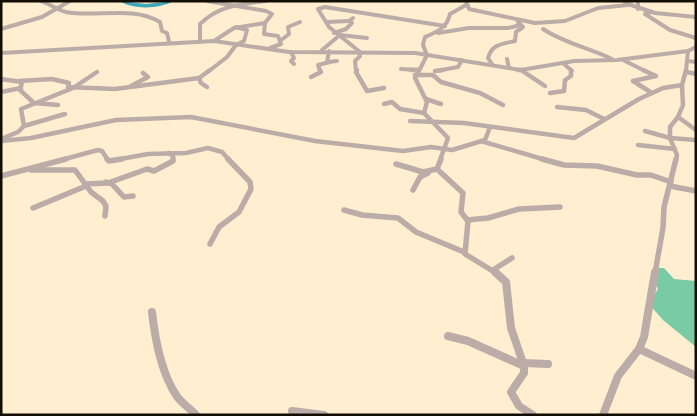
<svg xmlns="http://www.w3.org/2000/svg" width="697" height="416" font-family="'Archivo Narrow',sans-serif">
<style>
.forest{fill:#79cba5}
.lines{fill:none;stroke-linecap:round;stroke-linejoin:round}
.river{fill:#3ea9b9;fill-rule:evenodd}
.street-far3{stroke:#bcaca8;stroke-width:4}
.street-far2{stroke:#bcaca8;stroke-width:4.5}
.street-far1{stroke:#bcaca8;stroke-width:5.5}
.street{stroke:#bcaca8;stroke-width:8}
</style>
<rect width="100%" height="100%" fill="#ffeecf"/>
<!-- forest -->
<path class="forest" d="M654 268H664L674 279 696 281V347L663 320 649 304 658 289 653 279Z"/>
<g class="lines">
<!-- river -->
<path class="river" d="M119 1 146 4 174 1C159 9 134 10 119 1Z"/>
<!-- street-far3 -->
<g class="street-far3">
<path d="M41 1C49 4 58 10 66 12 96 18 132 5 160 22L162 31 167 33 169 42"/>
<path d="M207 1 266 11 272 14 265 23 234 28 214 41"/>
<path d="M466 1 469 9 535 23 565 21 598 8 628 5"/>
<path d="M638 1V9"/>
<path d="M625 3 655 13 696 17"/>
<path d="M649 13 645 14 670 30 696 38"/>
<path d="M327 22 349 21"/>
<path d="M265 23 264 34 278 36 281 44 270 48"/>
<path d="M1 29 42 17 70 1"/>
<path d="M543 29C564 43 589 48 612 59"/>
<path d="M334 33 346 29 352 23 349 21 353 18"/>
<path d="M438 33 469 28H508L521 25"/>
<path d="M280 41 289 34 288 27 300 22"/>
<path d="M200 42V24C219 5 241 4 266 1"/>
<path d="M322 50 340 35 367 38"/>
<path d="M329 51 327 62 337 61"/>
<path d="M291 52 294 58 291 61 294 64"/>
<path d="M360 52 329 27 318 9 325 7 445 26"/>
<path d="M1 53 214 41 289 52 415 53 521 70 574 61 617 60 688 51"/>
<path d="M507 59 509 68"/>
<path d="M623 60 645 71"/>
<path d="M688 61 696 62"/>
<path d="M563 63 572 71"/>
<path d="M492 64 488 58C492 44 502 44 515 41L516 32 523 27 518 22"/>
<path d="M401 69 419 70"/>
<path d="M209 71 227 57 236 45 244 41 247 30 236 27"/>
<path d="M320 71 318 65 330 62"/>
<path d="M356 71 355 61 360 56 359 52"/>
<path d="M419 71 427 55 423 45 425 37C437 32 447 28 450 14L466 5"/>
<path d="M436 71 458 67 462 60"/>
<path d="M686 71 688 51 696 47"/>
</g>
<!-- street-far2 -->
<g class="street-far2">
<path d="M357 70 356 72 367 91 384 88"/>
<path d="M411 70H419"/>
<path d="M419 70 415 78 427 102 424 113 448 138 440 160"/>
<path d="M518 70H524"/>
<path d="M521 70 545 86"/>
<path d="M435 71 443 70"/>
<path d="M687 72 696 74"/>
<path d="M415 75H433L441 82 480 93 503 105"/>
<path d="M311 77 321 72 320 70"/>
<path d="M199 78 201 83 207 87"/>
<path d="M1 79 22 82 20 90 34 103 58 105"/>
<path d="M19 81 52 79 69 83 68 87 115 89 199 78 210 70"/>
<path d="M633 81 656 76 643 70"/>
<path d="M633 81 652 93"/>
<path d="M131 86 148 77 143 73"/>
<path d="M1 92 21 88"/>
<path d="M550 93 564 91 565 80 571 76V70"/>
<path d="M426 99 441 104"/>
<path d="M384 104 392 102 400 109 424 113"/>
<path d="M557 107 586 110 604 119"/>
<path d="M678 117 696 130"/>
<path d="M410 121 464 123 574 138 639 99 663 88 682 85"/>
<path d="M24 126 21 109 73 88 97 72"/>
<path d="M645 131 670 138 696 140"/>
<path d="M1 139 18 132 24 126 65 114"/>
<path d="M1 141 31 138 116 120 191 117 315 141 403 151 431 147 452 150 485 140 490 127"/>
<path d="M481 141 546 160"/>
<path d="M638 145 675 149"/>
<path d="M169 153 173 156V160"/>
<path d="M61 160 98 150 102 151 108 160"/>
<path d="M115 160 148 154 186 153 208 148 222 152 229 160"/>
<path d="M676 160 677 155 670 138V127L678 117 683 105 682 85 686 70"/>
</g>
<!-- street-far1 -->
<g class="street-far1">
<path d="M107 159 109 161 122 159"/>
<path d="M441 159 437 169 463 193 461 212 468 221 465 254 496 273"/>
<path d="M542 159 564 165 597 166 637 175H651L671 182"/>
<path d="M396 164 423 172 437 169"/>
<path d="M31 170H75L91 192 103 201 106 206 105 216"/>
<path d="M1 176 66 159"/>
<path d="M106 182 112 184 124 197 133 196"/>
<path d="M85 184 108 183 147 169 154 171 173 161V159"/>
<path d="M670 186 696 191"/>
<path d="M413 190 420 177 428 173"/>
<path d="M33 208 86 186"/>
<path d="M344 210 362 215 398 218 416 232 464 252"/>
<path d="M467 220 488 218 519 209 560 207"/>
<path d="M210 244 219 227 239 212 251 189 250 182 228 159"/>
<path d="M493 270 512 258"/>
<path d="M655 273 663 228 664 207 676 159"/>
</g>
<!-- street -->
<g class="street">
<path d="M495 272 506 282 511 328 524 366V373L511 392 519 406 533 415"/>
<path d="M152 312C155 339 161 372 176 395 181 403 190 408 196 415"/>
<path d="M448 336 468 341 524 366"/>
<path d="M639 349 696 376"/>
<path d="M523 363 548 364"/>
<path d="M292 411 324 415"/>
<path d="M603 415 618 376 639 349 644 337 655 272"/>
</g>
</g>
<!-- border -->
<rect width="697" height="416" fill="none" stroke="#130e04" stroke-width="5"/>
</svg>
